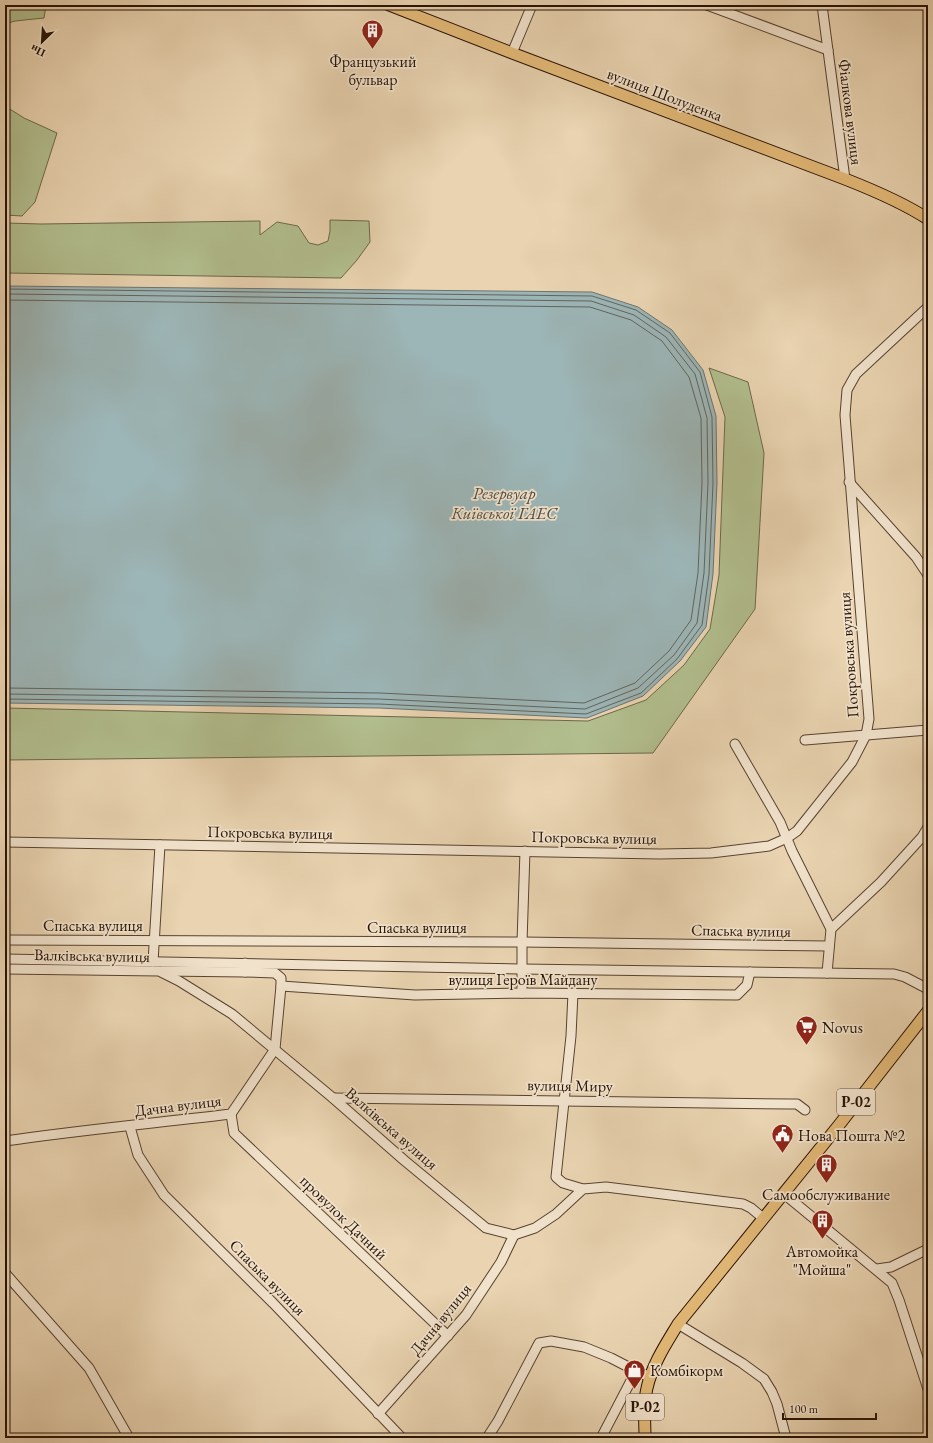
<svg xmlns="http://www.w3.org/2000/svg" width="933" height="1443" font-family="'EB Garamond',serif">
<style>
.green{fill:#b2be8e;stroke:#6c6849}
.water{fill:#9cb5b6;stroke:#6d746f}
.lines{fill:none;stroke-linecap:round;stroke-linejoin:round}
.shore{stroke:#62645d;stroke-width:1}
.minor-casing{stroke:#58422f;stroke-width:11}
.major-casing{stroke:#271204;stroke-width:13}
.minor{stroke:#f1e2cc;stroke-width:9}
.major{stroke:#e4ba78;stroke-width:11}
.labels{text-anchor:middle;stroke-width:3.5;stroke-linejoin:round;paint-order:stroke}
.shield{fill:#f1e2cc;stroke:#645040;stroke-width:1}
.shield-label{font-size:15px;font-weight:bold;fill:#271204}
.poi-label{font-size:16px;fill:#271204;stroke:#f1e2cc}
.street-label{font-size:16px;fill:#271204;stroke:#f1e2cc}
.water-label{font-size:17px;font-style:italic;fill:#504b42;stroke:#f1e2cc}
</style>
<rect width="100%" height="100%" fill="#e9d3b0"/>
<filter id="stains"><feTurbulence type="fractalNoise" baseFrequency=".005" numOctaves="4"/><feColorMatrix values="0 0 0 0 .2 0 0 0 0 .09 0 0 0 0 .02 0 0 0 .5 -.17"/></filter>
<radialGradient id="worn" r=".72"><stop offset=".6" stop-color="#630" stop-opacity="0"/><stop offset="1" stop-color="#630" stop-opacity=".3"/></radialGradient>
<!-- green -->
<g class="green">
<path d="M5 5H46L44 18 15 21 5 24Z"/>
<path d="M5 106 24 118 57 133 35 202 22 216 5 215Z"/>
<path d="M330 220 369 221 370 242 357 260 341 278 5 273V223L41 224 260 221V235L277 222 298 226 309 243 318 245 328 241 330 231Z"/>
<path d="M709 368 748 382 764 453 755 609 653 753 5 760V708L588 721 646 700 684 665 710 629 719 575 725 417Z"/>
</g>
<!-- water -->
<path class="water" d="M5 286 592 292 638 307 672 330 703 370 716 416 717 483 713 574 706 627 680 661 643 696 587 718 379 708 5 703Z"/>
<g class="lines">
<!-- shore -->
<g class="shore">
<path d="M5 289 592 296 636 310 670 333 700 372 712 417 713 483 709 574 702 625 677 659 641 693 586 714 379 704 5 699"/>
<path d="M5 294 591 301 634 315 666 337 695 374 707 418 708 483 704 573 697 623 674 655 638 688 585 709 379 699 5 694"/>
<path d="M5 300 590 307 631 320 662 341 689 377 701 418 702 483 698 573 691 620 669 651 635 683 584 703 380 693 5 688"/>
</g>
<defs>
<g id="minor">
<path d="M707 5 828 50"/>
<path d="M822 5 845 179"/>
<path d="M512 53 532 5"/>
<path d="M849 482 916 557 928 575"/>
<path d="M805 740 928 730"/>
<path d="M735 744 780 822 792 851 831 929 827 973"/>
<path d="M5 842 660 854 711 853 769 846 787 838 797 831 852 762 866 735 869 719 845 415 847 390 856 374 928 307"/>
<path d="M831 929 881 882 922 837 928 827"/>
<path d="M5 940 522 942 829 946"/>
<path d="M5 959 521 969 894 974 905 977 928 989"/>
<path d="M153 962 160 845"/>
<path d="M5 969 159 971 179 981 232 1014 333 1098 405 1161 486 1228 514 1235 535 1228 556 1214 583 1189 606 1187 743 1204 751 1208 763 1218"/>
<path d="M162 971 245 972"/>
<path d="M281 986 415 995 522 993 737 995 747 985 750 972"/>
<path d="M522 993V942L525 851"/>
<path d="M573 993 571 1036 556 1177 563 1183 583 1189"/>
<path d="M333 1098 790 1104H797L805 1110"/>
<path d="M231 1114 234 1133 448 1336"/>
<path d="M130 1127 138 1155 164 1195 273 1303 402 1438"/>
<path d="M5 1141C80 1130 156 1123 231 1114L275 1049 281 986V978L275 973 245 972V963"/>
<path d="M783 1193 892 1283 899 1300 928 1389"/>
<path d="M877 1269 891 1267 928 1249"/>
<path d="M5 1273 89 1368 129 1438"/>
<path d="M678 1324 742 1363 764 1379 772 1392 777 1404 786 1438"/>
<path d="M378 1414 466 1315 501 1262 514 1235"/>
<path d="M487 1438 498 1421 539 1343 551 1341 584 1347 611 1358 642 1374 651 1376"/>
<path d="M601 1438 636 1371"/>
</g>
<g id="major">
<path d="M389 5 512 53 845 179C873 190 902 202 928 219"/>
<path d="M645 1438C645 1422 643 1404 647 1388 652 1365 666 1344 678 1324L839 1125 928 1011"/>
</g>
</defs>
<!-- minor casing -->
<use href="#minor" class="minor-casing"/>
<!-- major casing -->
<use href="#major" class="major-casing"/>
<!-- minor -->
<use href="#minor" class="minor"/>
<!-- major -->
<use href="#major" class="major"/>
</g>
<!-- icons -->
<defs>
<symbol id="building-pin" viewBox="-11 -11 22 30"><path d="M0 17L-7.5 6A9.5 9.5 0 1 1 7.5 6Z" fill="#8f2418" stroke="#f1e2cc"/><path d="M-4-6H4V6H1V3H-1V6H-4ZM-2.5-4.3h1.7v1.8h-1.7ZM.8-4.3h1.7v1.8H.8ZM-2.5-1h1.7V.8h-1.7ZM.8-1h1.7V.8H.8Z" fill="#fff"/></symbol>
<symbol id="supermarket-pin" viewBox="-11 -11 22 30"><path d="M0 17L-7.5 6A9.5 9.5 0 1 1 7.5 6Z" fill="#8f2418" stroke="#f1e2cc"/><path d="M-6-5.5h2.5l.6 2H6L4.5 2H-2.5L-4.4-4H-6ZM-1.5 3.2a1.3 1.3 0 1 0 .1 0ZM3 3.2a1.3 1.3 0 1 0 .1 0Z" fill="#fff"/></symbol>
<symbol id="civic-pin" viewBox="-11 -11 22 30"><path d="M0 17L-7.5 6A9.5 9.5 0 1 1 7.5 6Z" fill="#8f2418" stroke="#f1e2cc"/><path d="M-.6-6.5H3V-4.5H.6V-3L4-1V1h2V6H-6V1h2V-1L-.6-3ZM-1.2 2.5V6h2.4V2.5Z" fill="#fff"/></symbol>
<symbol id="shop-pin" viewBox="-11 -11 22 30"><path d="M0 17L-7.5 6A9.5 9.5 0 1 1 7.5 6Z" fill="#8f2418" stroke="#f1e2cc"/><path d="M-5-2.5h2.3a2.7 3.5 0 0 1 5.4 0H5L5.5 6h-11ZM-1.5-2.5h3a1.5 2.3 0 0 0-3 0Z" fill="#fff"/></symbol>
</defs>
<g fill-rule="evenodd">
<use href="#building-pin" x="360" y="18" width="25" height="34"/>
<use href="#supermarket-pin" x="794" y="1014" width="25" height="34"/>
<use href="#civic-pin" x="770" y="1122" width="25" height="34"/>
<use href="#building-pin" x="814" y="1152" width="25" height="34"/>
<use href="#building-pin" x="810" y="1208" width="25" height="34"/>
<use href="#shop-pin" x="622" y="1358" width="25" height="34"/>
</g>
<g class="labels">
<!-- shield labels -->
<g class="shield">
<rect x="837" y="1089" width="38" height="26" rx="3"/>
<rect x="626" y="1394" width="38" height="26" rx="3"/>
</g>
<g class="shield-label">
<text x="856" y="1107">Р-02</text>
<text x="645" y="1412">Р-02</text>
</g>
<!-- poi labels -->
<g class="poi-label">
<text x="373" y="67">Французький<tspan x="373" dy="18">бульвар</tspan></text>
<text x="822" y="1033" text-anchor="start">Novus</text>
<text x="798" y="1141" text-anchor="start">Нова Пошта №2</text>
<text x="826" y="1200">Самообслуживание</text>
<text x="822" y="1257">Автомойка<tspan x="822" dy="18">"Мойша"</tspan></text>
<text x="650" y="1376" text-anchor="start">Комбікорм</text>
</g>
<!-- street labels -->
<g class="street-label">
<text transform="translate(665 94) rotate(21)" y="6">вулиця Шолуденка</text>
<text transform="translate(851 112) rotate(83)" y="6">Фіалкова вулиця</text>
<text transform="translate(848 655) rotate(-94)" y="6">Покровська вулиця</text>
<text transform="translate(270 832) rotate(1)" y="6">Покровська вулиця</text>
<text transform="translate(594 837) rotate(1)" y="6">Покровська вулиця</text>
<text x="93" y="931">Спаська вулиця</text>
<text x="417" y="933">Спаська вулиця</text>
<text transform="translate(741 930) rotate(1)" y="6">Спаська вулиця</text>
<text transform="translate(92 955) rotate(1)" y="6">Валківська вулиця</text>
<text x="523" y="985">вулиця Героїв Майдану</text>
<text transform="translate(570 1085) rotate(1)" y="6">вулиця Миру</text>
<text transform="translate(178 1105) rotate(-7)" y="6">Дачна вулиця</text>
<text transform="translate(392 1128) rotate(41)" y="6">Валківська вулиця</text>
<text transform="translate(344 1217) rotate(44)" y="6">провулок Дачний</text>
<text transform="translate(268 1277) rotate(45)" y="6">Спаська вулиця</text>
<text transform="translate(440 1319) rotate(-51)" y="6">Дачна вулиця</text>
</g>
<!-- water labels -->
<g class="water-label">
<text x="504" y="499">Резервуар<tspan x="504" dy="20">Київської ГАЕС</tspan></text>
</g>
</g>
<!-- margin -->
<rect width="933" height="1443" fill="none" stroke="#e9d3b0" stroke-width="20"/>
<rect x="6" y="6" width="921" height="1431" fill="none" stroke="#271204" stroke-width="2"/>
<rect x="10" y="10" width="913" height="1423" fill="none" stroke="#271204"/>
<!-- north arrow -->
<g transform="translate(42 42) rotate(205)" stroke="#f1e2cc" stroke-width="3" paint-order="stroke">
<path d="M0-3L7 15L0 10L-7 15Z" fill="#271204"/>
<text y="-6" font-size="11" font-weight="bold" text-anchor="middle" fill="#271204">Пн</text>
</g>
<!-- scale -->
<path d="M783 1413v6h93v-6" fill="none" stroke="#271204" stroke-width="2"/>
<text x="789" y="1413" font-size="12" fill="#271204" stroke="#f1e2cc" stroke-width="3" paint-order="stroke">100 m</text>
<rect width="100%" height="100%" filter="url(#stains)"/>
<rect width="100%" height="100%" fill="url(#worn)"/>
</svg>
